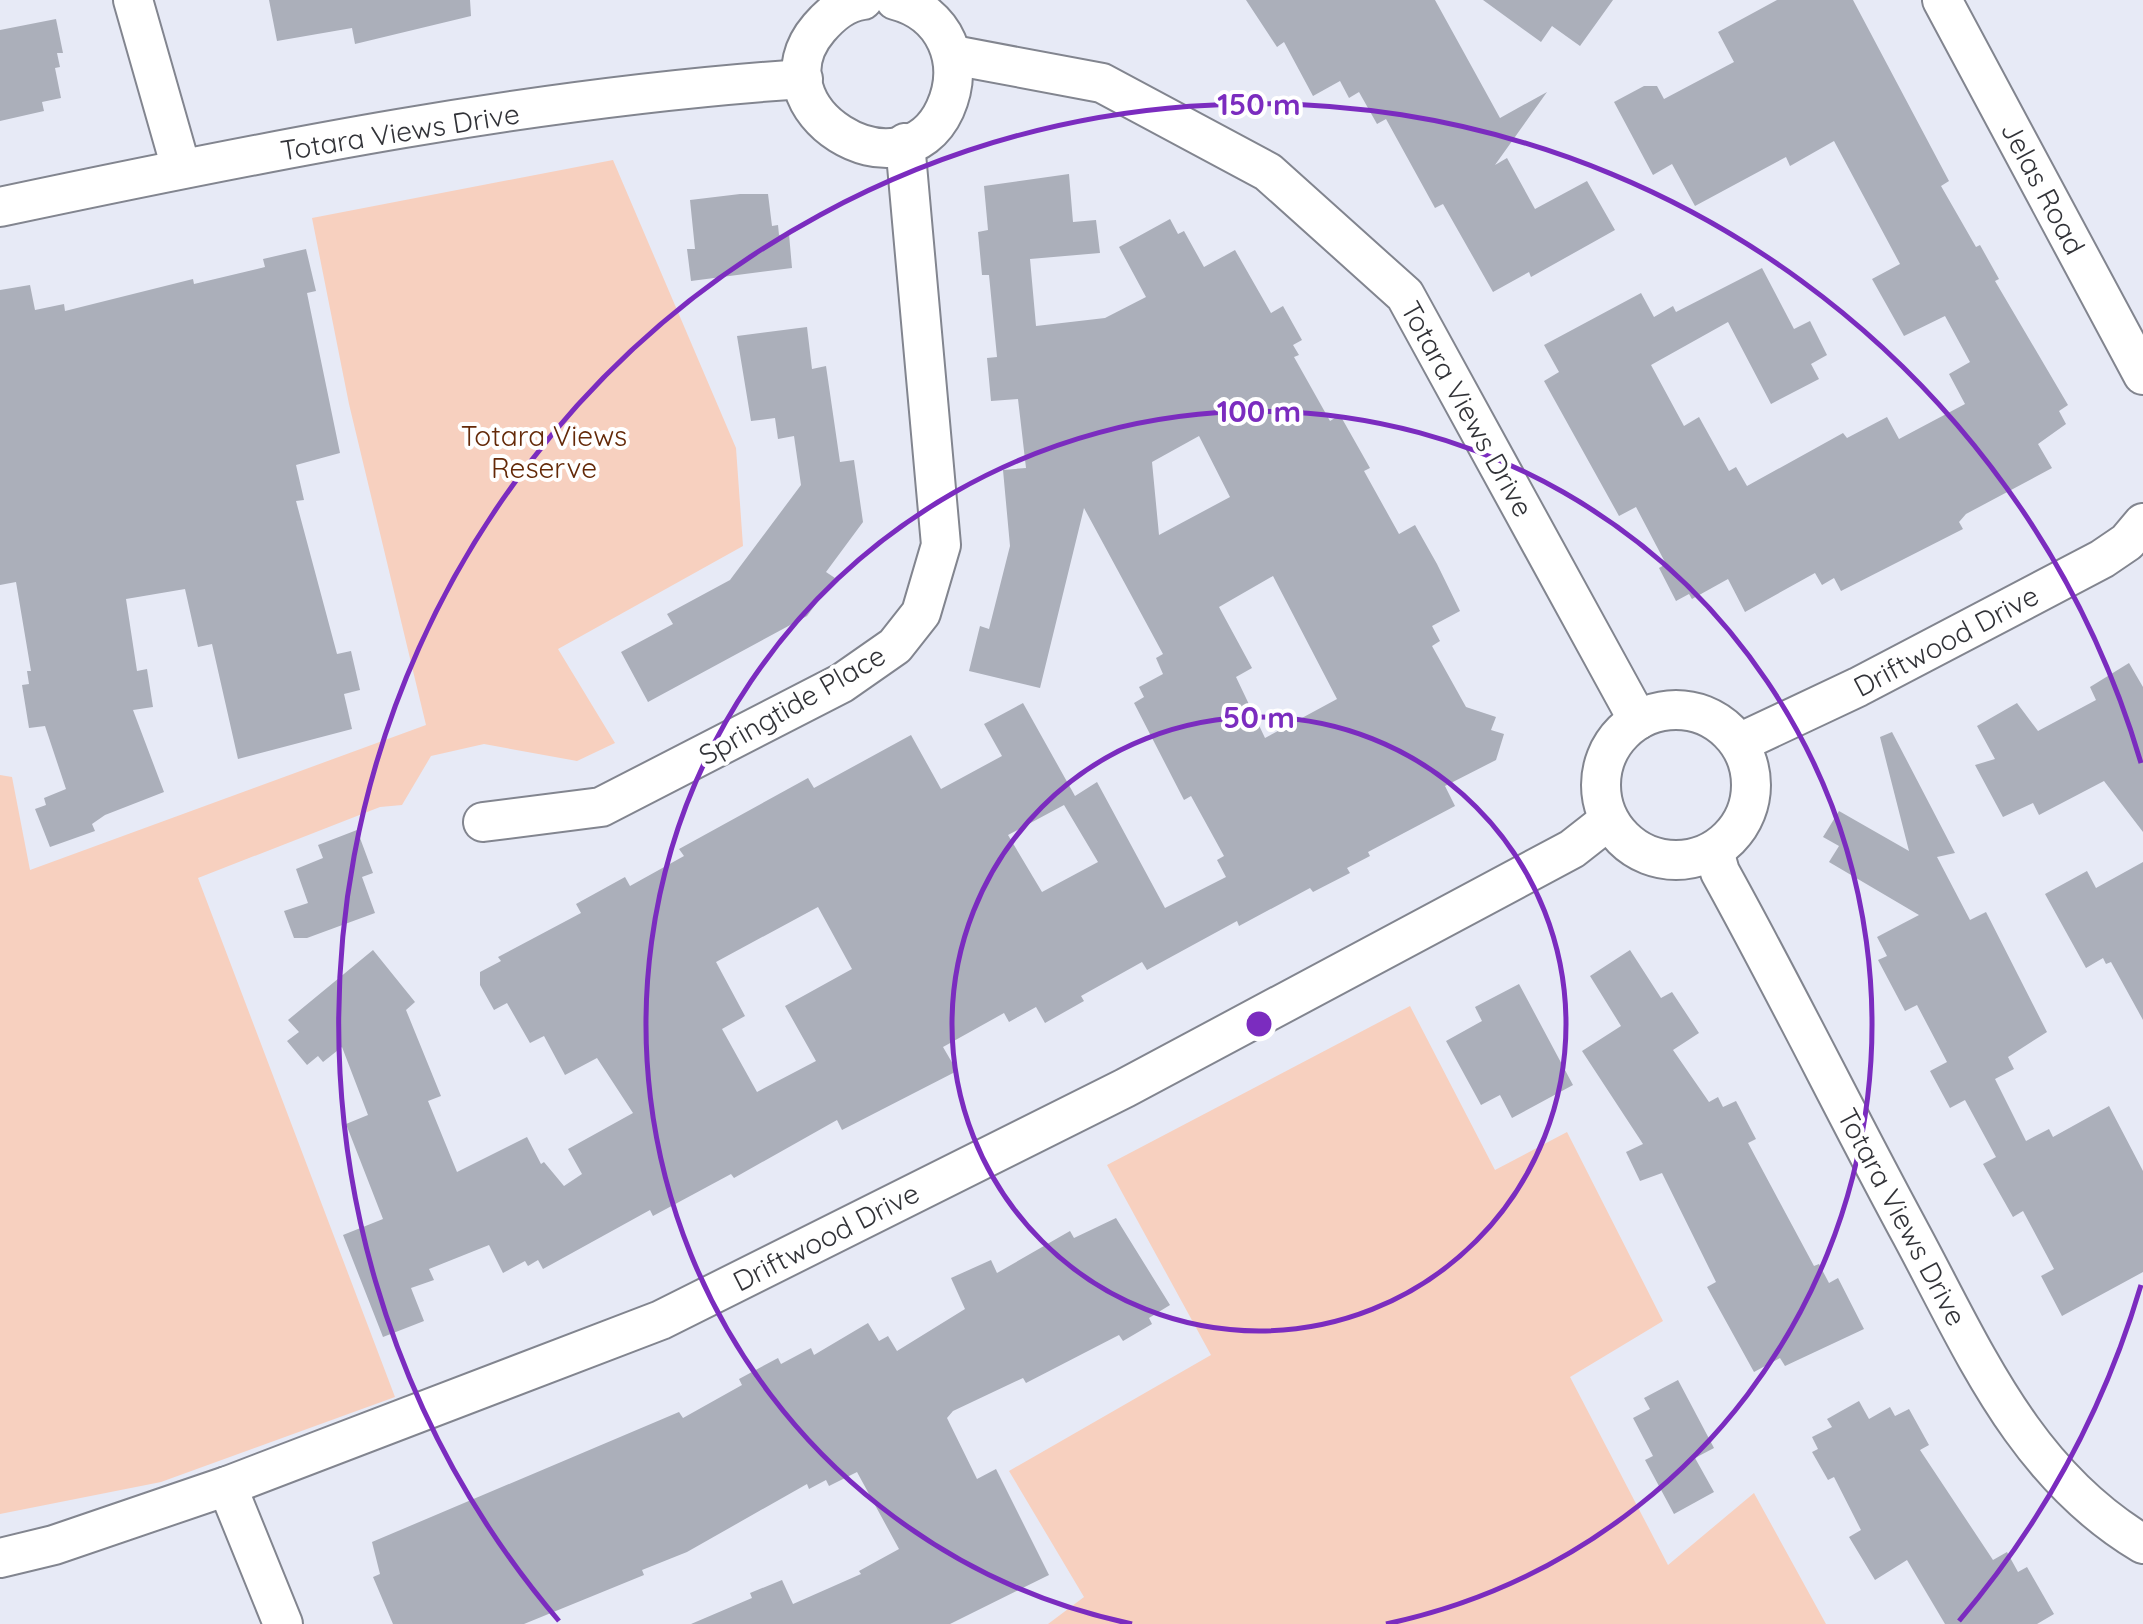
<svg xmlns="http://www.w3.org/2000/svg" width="2143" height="1624" font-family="Quicksand,sans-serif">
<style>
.green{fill:#f7d0bf}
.building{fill:#abafba;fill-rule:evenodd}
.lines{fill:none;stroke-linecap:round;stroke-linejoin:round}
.street-casing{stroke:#82858f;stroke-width:42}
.street{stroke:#fff;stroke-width:38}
.ring{fill:none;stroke:#7b2cbf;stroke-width:5}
.labels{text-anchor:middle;stroke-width:8;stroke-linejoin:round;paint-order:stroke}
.street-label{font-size:28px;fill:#323338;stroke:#fff}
.park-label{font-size:28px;fill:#642908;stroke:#fff}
.centre{fill:#7b2cbf;stroke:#fff;stroke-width:5}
.ring-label{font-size:30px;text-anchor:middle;font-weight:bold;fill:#7b2cbf;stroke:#fff;stroke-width:8;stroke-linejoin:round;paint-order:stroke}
</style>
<rect width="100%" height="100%" fill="#e7eaf6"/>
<!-- green -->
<g class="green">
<path d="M613 160 736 448 743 546 558 649 615 743 577 761 484 744 431 756 402 805 380 807 198 878 395 1397 161 1482 0 1514V775L12 777 30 870 426 725 349 404 312 218Z"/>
<path d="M1410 1006 1495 1170 1567 1132 1663 1321 1570 1377 1668 1565 1754 1493 1826 1624H1048L1084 1597 1009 1471 1211 1355 1107 1165Z"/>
</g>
<!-- building -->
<g class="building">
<path d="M269 0H470L471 16 355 44 352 28 277 41Z"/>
<path d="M1246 0H1435L1500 118 1547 92 1495 165 1507 158 1535 209 1587 181 1615 230 1531 277 1529 272 1493 292 1443 204 1435 208 1386 119 1377 124 1359 92 1349 98 1340 81 1313 96 1284 42 1277 47Z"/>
<path d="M1483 0H1613L1580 46 1552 26 1541 42Z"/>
<path d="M1777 0H1853L1949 181 1941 186 1976 247 1980 245 1999 279 1995 281 2068 405 2059 411 2066 424 2038 444 2052 468 1966 514 1959 522 1963 529 1841 591 1834 578 1822 585 1815 573 1745 612 1728 579 1692 599 1689 594 1676 601 1659 568 1666 564 1636 507 1619 516 1544 381 1559 372 1544 345 1641 293 1654 317 1673 306 1676 312 1762 268 1794 329 1810 321 1827 355 1811 364 1819 379 1771 404 1728 322 1651 365 1684 426 1699 417 1729 471 1736 467 1747 486 1843 433 1847 438 1887 417 1899 439 1965 404 1949 374 1970 362 1945 316 1904 336 1872 279 1900 264 1834 141 1790 166 1786 157 1695 206 1672 164 1653 175 1614 102 1644 86H1657L1664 99 1734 62 1718 32Z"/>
<path d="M56 19 63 53H57L60 67 55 68 61 98 42 102 44 111 0 121V30Z"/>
<path d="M1069 174 1073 222 1096 220 1100 253 1030 259 1036 326 1105 318 1146 297 1119 247 1170 219 1178 234 1184 231 1204 267 1235 250 1271 313 1283 306 1302 340 1293 345 1299 355 1294 357 1330 421 1340 415 1370 468 1364 471 1399 534 1415 525 1437 564 1460 611 1432 626 1440 641 1432 646 1466 707 1496 717 1491 730 1504 734 1496 760 1445 786 1455 806 1368 852 1370 856 1347 868 1350 873 1313 892 1310 888 1239 926 1237 921 1147 970 1142 962 1081 996 1084 1001 1045 1023 1036 1007 1009 1022 1004 1013 943 1047 957 1071 842 1130 837 1120 734 1178 731 1174 653 1216 650 1210 543 1269 538 1260 528 1266 525 1261 503 1273 489 1245 429 1269 434 1280 411 1288 424 1321 383 1337 343 1235 383 1219 346 1124 368 1115 342 1047 323 1062 318 1056 307 1065 287 1041 299 1032 288 1020 373 950 415 1002 406 1010 441 1096 428 1101 457 1172 527 1137 541 1164 544 1162 564 1186 582 1174 568 1149 633 1113 597 1058 565 1075 544 1036 530 1043 507 1003 494 1010 480 985V972L501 961 498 957 581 913 576 904 625 877 630 886 684 856 679 849 808 778 814 788 911 735 941 789 1002 756 984 724 1023 703 1075 796 1097 782 1165 908 1226 877 1217 860 1224 856 1191 796 1184 800 1134 703 1144 697 1139 687 1163 674 1156 658 1163 654 1084 508 1040 688 969 671 980 626 989 629 1010 546 1003 470 1026 468 1018 399 991 401 987 358 997 357 989 275H982L978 232 988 230 984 186ZM1199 436 1230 497 1159 535 1152 462ZM1273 576 1337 699 1265 738 1236 677 1252 668 1219 607ZM1064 805 1098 862 1042 892 1008 835ZM818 907 852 969 785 1006 816 1061 757 1092 722 1029 745 1016 716 962Z"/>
<path d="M740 194H768L772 226 778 225 779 235 789 234 792 268 691 281 687 249H695L690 200Z"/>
<path d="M306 249 316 291 307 293 340 453 296 465 304 500 296 501 337 654 351 651 360 690 344 694 352 729 238 759 212 644 198 647 185 589 126 599 137 671 147 669 153 707 133 710 164 792 105 815 92 824 95 831 50 847 35 809 46 805 44 798 66 789 45 726 29 728 22 685 29 684 27 671H31L16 582 0 585V290L30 285 35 310 64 304 65 311 193 279 194 284 265 267 263 259Z"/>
<path d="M807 327 812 369 826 366 840 462 854 460 863 522 826 572 835 578 807 616 648 702 621 652 673 624 667 614 730 580 801 485 794 436 778 439 775 418 751 421 737 336Z"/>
<path d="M2129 663 2143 687V832L2104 781 2039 815 2033 803 2003 817 1975 765 1995 759 1977 726 2017 703 2038 731 2096 700 2090 687Z"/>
<path d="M1892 732 1955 853 1937 857 1970 920 1986 912 2047 1032 2008 1057 2014 1069 1995 1079 2026 1141 2049 1129 2053 1137 2109 1106 2143 1171V1272L2062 1316 2041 1276 2054 1269 2023 1211 2013 1217 1983 1164 1996 1157 1965 1100 1950 1108 1930 1071 1947 1062 1917 1005 1905 1011 1878 960 1887 956 1877 937 1919 915 1829 862 1839 846 1823 837 1839 811 1909 851 1880 737Z"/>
<path d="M357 830 373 873 362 877 375 913 307 938H294L284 911 308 903 296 869 323 858 318 845Z"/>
<path d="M2143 862V1020L2111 962 2106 964 2103 958 2086 968 2045 894 2087 871 2096 888Z"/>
<path d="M1630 950 1661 998 1672 992 1699 1033 1673 1050 1709 1102 1718 1097 1723 1107 1736 1101 1756 1139 1748 1143 1814 1266 1819 1264 1829 1283 1838 1278 1864 1329 1785 1366 1780 1358 1754 1372 1707 1287 1716 1282 1662 1173 1640 1181 1626 1152 1643 1144 1582 1051 1621 1026 1590 976Z"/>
<path d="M1519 984 1573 1085 1512 1118 1500 1095 1481 1105 1446 1041 1482 1021 1475 1007Z"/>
<path d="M1116 1218 1170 1305 1149 1318 1152 1324 1123 1341 1119 1335 1026 1383 1023 1378 953 1411 947 1418 977 1479 996 1469 1049 1575 950 1624H691L752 1598 750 1593 782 1580 793 1604 861 1574 859 1571 899 1549 857 1472 829 1486 826 1480 809 1489 807 1484 687 1552 642 1570 644 1575 524 1624H393L373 1577 380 1574 372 1542 679 1412 683 1418 742 1385 739 1379 778 1358 781 1364 811 1348 814 1355 868 1323 879 1341 888 1336 897 1351 965 1309 951 1278 991 1260 997 1273 1070 1231 1074 1238Z"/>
<path d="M1678 1380 1714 1448 1695 1458 1714 1492 1674 1514 1645 1460 1653 1456 1633 1418 1650 1409 1644 1398Z"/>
<path d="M1859 1401 1869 1419 1890 1407 1895 1416 1909 1409 1929 1445 1920 1450 1993 1560 2007 1552 2018 1572 2027 1567 2054 1614 2037 1624H1945L1907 1560 1875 1580 1849 1537 1861 1530 1834 1477 1828 1480 1812 1452 1818 1449 1812 1437 1832 1427 1827 1419Z"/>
</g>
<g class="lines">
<defs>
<g id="street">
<path d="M133 0 181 168"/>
<path d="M863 0C845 2 831 14 819 28 750 108 902 203 945 109 966 62 945 13 895 0"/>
<path d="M1942 0 2143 375"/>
<path d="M953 55 1102 83 1268 172 1405 295 1638 720"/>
<path d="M0 207C264 151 534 97 803 79"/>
<circle cx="1676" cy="785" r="75"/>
<path d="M1739 743 1858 687 2102 559 2127 542 2143 523"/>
<path d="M483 822 601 807 842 683 895 646 921 613 941 545 905 143"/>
<path d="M1714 851 1720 872C1786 991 1846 1114 1911 1234 1974 1351 2024 1473 2143 1544"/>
<path d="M227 1486 283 1624"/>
<path d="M0 1558 54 1545 227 1486 661 1320 1125 1088 1572 849 1609 820"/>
</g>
</defs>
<!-- street casing -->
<use href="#street" class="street-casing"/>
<!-- street -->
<use href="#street" class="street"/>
</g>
<!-- distance rings -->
<g class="ring">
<circle cx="1259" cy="1024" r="307"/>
<path d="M1132 1624A613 613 0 1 1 1386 1624"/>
<path d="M2141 1285A920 920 0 0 1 1959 1621M559 1621A920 920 0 1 1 2141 763"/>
</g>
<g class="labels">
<!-- street labels -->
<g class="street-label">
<text transform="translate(400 132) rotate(-9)" y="10">Totara Views Drive</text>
<text transform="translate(2043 188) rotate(62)" y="10">Jelas Road</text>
<text transform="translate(1467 409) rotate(61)" y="10">Totara Views Drive</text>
<text transform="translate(1946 641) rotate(-28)" y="10">Driftwood Drive</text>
<text transform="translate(792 705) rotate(-30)" y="10">Springtide Place</text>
<text transform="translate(1902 1217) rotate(62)" y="10">Totara Views Drive</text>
<text transform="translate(826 1237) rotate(-27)" y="10">Driftwood Drive</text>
</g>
<!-- park labels -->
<g class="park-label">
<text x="544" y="446">Totara Views<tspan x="544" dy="32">Reserve</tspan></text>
</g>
</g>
<circle cx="1259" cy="1024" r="15" class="centre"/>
<g class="ring-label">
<text x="1259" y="115">150 m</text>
<text x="1259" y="422">100 m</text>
<text x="1259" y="728">50 m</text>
</g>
</svg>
